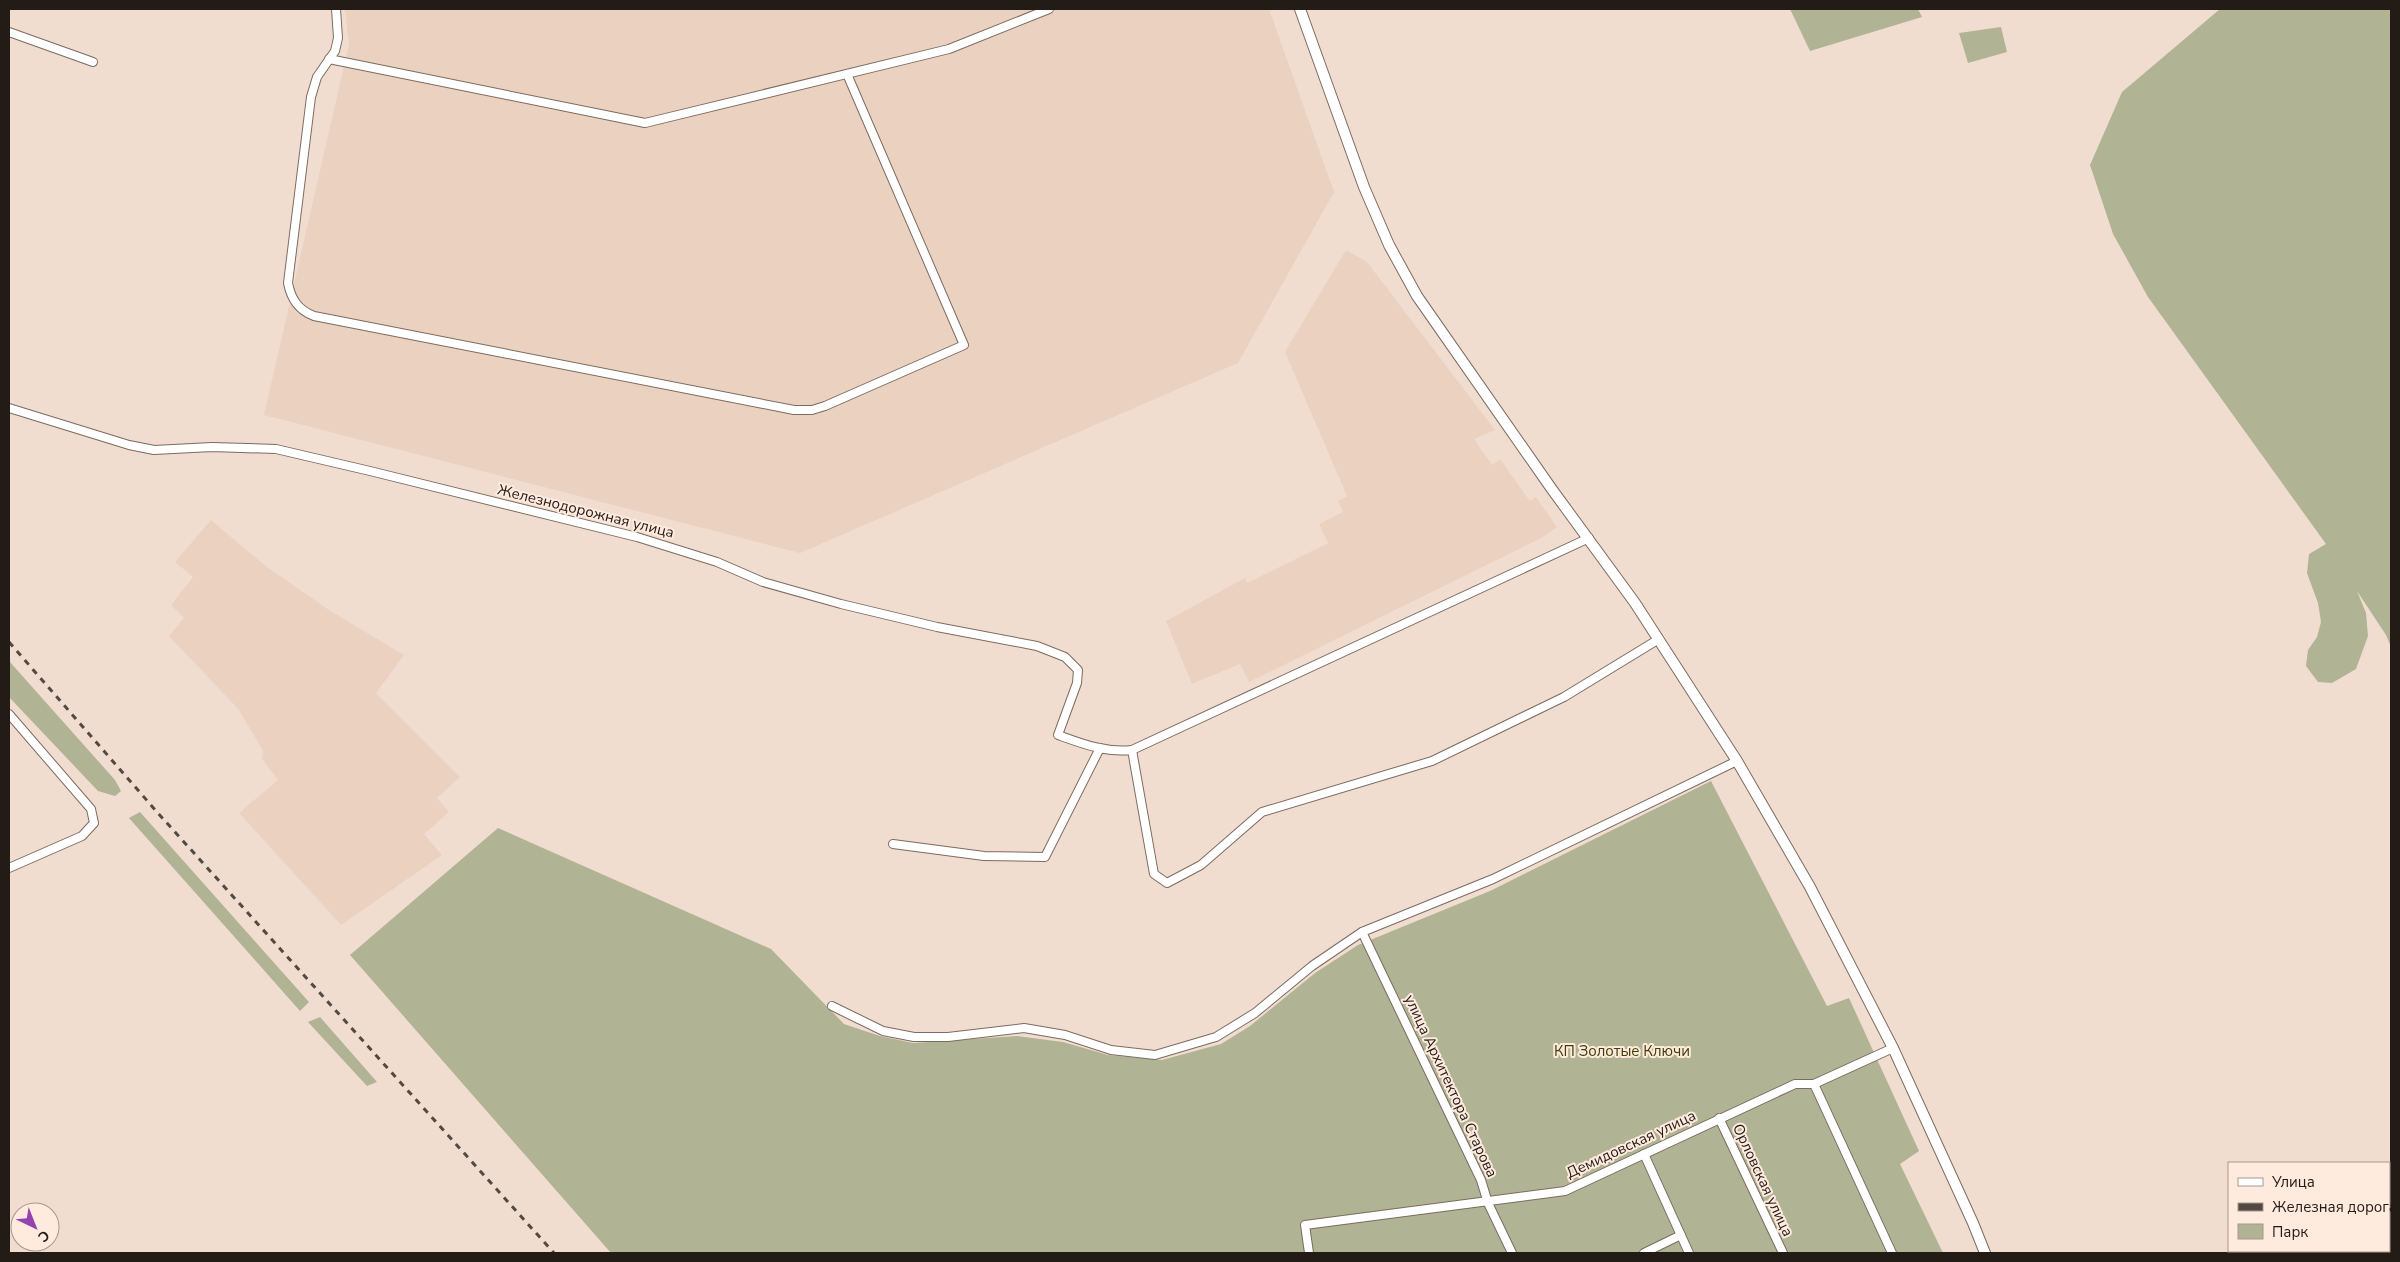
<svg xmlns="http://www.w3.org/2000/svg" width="2400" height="1262" font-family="'Nunito Sans',sans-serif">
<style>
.built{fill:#ebd1c0}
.green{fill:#b0b394}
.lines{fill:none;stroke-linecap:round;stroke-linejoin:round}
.minor-casing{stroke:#7c6b60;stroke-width:10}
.tertiary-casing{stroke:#7c6b60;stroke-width:12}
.minor{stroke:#fff;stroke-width:8}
.tertiary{stroke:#fff;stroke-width:10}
.rail{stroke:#534942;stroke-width:3;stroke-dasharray:6 6;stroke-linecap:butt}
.labels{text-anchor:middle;stroke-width:4;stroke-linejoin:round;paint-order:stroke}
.street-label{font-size:15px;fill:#221b16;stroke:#ffeade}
.park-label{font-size:15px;fill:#3d3f03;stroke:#ffeade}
</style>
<rect width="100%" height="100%" fill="#f1ddd0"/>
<!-- built -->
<g class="built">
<path d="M345 9H1269L1334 192 1238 363 800 553 264 415 349 44Z"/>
<path d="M1346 250 1367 262 1495 430 1474 439 1492 465 1500 459 1530 501 1536 497 1557 527 1541 538 1249 682 1240 664 1192 684 1166 621 1245 578 1247 583 1328 543 1319 524 1343 512 1338 501 1347 496 1285 352Z"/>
<path d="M211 520 267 567 329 610 404 655 376 693 460 777 437 798 449 812 424 834 442 855 341 925 239 813 278 780 262 759 263 751 239 710 169 636 184 618 171 605 193 577 175 562Z"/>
</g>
<!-- green -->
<g class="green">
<path d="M1790 9H1918L1922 17 1810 51Z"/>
<path d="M2220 9H2391V647L2386 635 2357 591 2366 613 2368 636 2356 669 2332 683 2318 682 2306 666 2308 650 2317 637 2321 622 2318 603 2307 573 2309 554 2326 544 2148 297 2113 234 2090 165 2122 92Z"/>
<path d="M2001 27 2007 52 1968 63 1959 33Z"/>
<path d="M9 661 115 780 121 791 115 796 98 791 9 697Z"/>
<path d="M1711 781 1827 1006 1849 998 1919 1151 1900 1164 1943 1253H611L350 955 498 828 771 949 844 1024 880 1036 913 1043 1017 1036 1063 1042 1108 1055 1162 1060 1221 1044 1250 1026 1315 973 1358 945 1490 891Z"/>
<path d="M140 812 309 1002 300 1011 129 818Z"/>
<path d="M320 1017 377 1082 367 1086 308 1022Z"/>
</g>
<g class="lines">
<defs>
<g id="minor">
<path d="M336 9 338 38 335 51 317 77 311 97 288 283C291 299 298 310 314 316L794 410H812L825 406 964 345 847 74"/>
<path d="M9 32 93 62"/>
<path d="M329 59 645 123 949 49 1049 9"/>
<path d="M9 408 129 445 154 450 212 447 276 449 370 471 637 537 717 562 763 582 841 604 937 627 1037 646 1065 657 1078 670 1077 683 1058 735C1083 744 1106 753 1132 750L1589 538"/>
<path d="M9 714 91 809 94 823 82 836 9 868"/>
<path d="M1132 750 1154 874 1167 883 1201 865 1262 812 1432 761 1564 697 1659 639"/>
<path d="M893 844 984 856 1045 857 1100 748"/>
<path d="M1362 932 1481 1180 1488 1203 1512 1253"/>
<path d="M832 1006 883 1031 914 1037H948L1024 1028 1065 1035 1111 1050 1155 1055 1216 1037 1255 1013 1312 966 1362 932 1493 879 1737 761"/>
<path d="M1814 1084 1892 1253"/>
<path d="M1719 1118 1783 1253"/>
<path d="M1644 1154 1689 1253"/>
<path d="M1309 1253 1305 1225 1565 1191 1795 1084H1814L1893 1048"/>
<path d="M1644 1253 1681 1235"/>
</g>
<path id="tertiary" d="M1300 9 1364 187 1389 245 1417 296 1551 488 1635 603 1737 761 1810 887 1893 1048 1973 1223 1985 1253"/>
</defs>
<!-- minor casing -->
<use href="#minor" class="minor-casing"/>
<!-- tertiary casing -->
<use href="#tertiary" class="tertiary-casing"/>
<!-- minor -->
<use href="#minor" class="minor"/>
<!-- tertiary -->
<use href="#tertiary" class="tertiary"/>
<!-- rail -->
<path class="rail" d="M9 642 157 812 554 1253"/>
</g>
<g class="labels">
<!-- street labels -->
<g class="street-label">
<text transform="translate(586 511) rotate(14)" y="5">Железнодорожная улица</text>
<text transform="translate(1451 1086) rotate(65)" y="5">улица Архитектора Старова</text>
<text transform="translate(1631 1144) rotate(-25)" y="5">Демидовская улица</text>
<text transform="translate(1763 1180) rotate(65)" y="5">Орловская улица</text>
</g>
<!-- park labels -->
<g class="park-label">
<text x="1622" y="1056">КП Золотые Ключи</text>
</g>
</g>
<!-- border -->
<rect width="2400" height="1262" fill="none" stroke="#221b16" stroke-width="20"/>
<!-- legend -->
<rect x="2228" y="1162" width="162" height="90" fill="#ffeade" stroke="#a7978e"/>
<rect x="2238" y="1178" width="25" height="8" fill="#ffffff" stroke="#a7978e"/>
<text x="2272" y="1187" font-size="15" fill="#221b16">Улица</text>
<rect x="2238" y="1203" width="25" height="8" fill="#534942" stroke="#a7978e"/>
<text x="2272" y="1212" font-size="15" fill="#221b16">Железная дорога</text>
<rect x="2238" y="1224" width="25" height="15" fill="#b0b394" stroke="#a7978e"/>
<text x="2272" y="1237" font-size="15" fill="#221b16">Парк</text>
<!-- north arrow -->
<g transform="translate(35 1227) rotate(137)"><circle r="24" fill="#ffeade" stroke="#a7978e"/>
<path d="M0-4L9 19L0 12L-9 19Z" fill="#9542b1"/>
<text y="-8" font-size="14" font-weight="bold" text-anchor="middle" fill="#221b16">С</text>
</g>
</svg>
